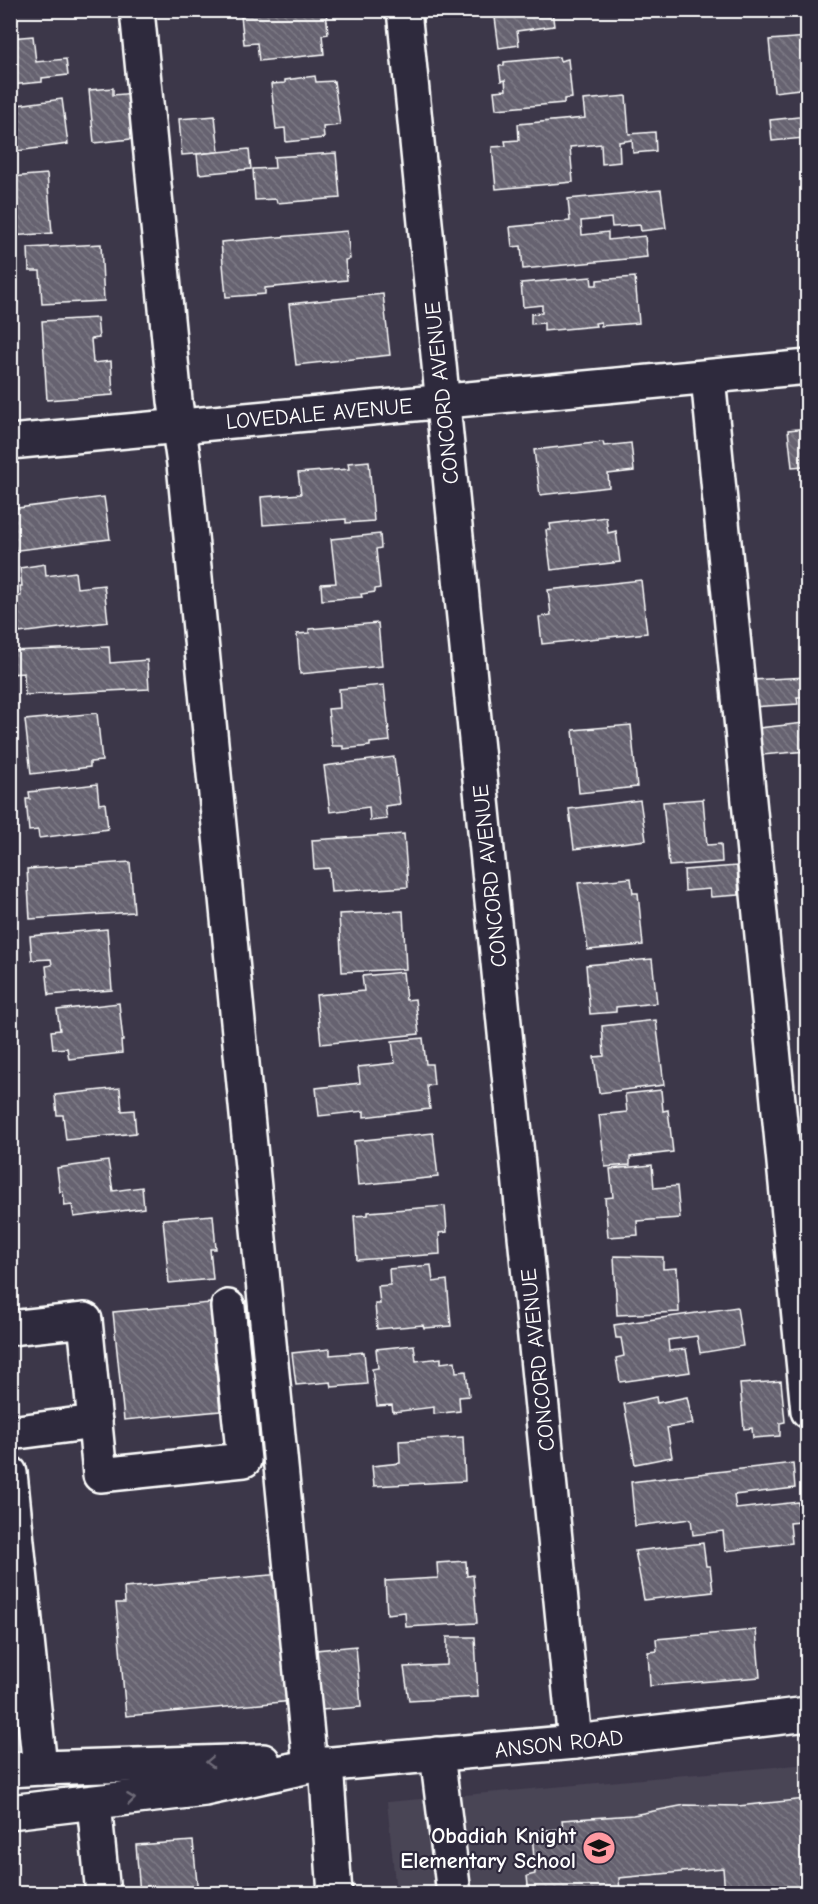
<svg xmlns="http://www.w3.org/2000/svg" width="818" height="1904" font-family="'Comic Neue',sans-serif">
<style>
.built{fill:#494455}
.building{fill:url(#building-back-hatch);stroke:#fff;stroke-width:1.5}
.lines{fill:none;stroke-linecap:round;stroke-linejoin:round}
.minor-casing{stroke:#fff;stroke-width:38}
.minor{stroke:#2f2a3d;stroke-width:33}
.oneway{stroke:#6d6a77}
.labels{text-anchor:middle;stroke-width:4.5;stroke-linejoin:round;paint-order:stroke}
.street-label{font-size:22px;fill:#fff;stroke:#2f2a3d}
.poi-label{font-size:22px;font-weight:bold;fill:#fff;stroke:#2f2a3d;text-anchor:end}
</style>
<defs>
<pattern id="building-back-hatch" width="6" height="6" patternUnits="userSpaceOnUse" patternTransform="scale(1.5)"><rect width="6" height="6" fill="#666270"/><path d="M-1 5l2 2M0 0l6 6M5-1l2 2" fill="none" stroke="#7d7a85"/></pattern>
</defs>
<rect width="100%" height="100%" fill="#3c3749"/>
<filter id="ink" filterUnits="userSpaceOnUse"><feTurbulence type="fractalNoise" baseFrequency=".0167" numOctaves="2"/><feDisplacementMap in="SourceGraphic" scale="12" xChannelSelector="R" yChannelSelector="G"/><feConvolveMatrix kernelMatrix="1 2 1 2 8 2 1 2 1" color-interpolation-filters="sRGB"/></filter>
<g filter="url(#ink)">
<!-- built -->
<path class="built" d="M807 1764V1893H396L387 1802Z"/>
<!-- building -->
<g class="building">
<path d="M254 10H326L328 34 322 35 324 54 259 61 257 43 244 44 241 16 254 14Z"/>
<path d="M494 10H552L554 26 517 31 519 45 499 48Z"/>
<path d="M795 10H808V16L796 17Z"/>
<path d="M33 36 36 62 66 59 68 75 42 78V82L10 85V38Z"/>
<path d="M808 37V88L774 92 769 40Z"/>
<path d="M559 57 560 61 568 59 572 98 564 99V103L496 109 494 91 506 90 505 80 501 81 499 66H504V62Z"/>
<path d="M315 76 316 82 334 81 340 125 323 127 324 138 286 142 285 128 276 129 271 84 285 83V80Z"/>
<path d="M113 88V95L135 93 140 138 94 143 89 90Z"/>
<path d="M626 96 629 134 655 132 656 151 633 153 632 140 619 142 620 162 602 164 601 144 570 147 573 182 496 189 492 147 506 146 505 141 519 140 518 124 585 118 583 100Z"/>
<path d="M62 99 68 144 10 152V106Z"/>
<path d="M215 116 219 152 182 155 179 119Z"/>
<path d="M808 116V158L804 138 772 141 770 120Z"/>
<path d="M249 149 251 169 199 174 197 154Z"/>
<path d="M336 153 340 198 277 203 276 199 255 200 253 169 275 168 274 157Z"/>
<path d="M47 174 52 233 10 236V177Z"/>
<path d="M661 190 666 228 641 231 640 225 612 227 611 218 581 221 582 235 608 232V240L645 236 647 257 523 269 521 246 512 247 510 227 570 221 568 199Z"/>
<path d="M347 231 350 259 345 260 347 280 265 288V294L226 297 221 242Z"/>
<path d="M101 244 104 301 42 304 40 271H29L28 248Z"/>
<path d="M591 277 592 285H597V280L635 277 639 323 601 326V322L595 323 596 326 544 331V323L531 324V314L542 313V305L523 307 521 283Z"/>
<path d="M383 294 390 355 296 365 289 304Z"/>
<path d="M97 318 99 338 91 339 93 363 111 361 113 395 47 400 42 321Z"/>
<path d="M808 428V475L805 476 804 466 792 467 788 430Z"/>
<path d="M603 442 604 446 631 443 634 471 608 474 609 487 540 495 534 450Z"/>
<path d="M369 461 374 521 346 523V519L263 525 261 497 301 494 298 473 349 469 348 463Z"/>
<path d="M104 497 110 539 10 551V509Z"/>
<path d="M606 517 608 533 616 531 620 562 551 570 546 530H551L550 524Z"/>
<path d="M380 534 381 548 376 549 380 588 375 589V592L361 594 362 597 322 600 321 584 336 583 331 539Z"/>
<path d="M45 564 46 576 75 572 77 588 104 585 108 622 19 633 15 597 21 596 20 586H22L20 568Z"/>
<path d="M641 580 647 633 542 644 539 617 551 615 548 590Z"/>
<path d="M378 623 382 666 300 674 297 634 309 633V629Z"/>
<path d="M109 647 110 663 147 660 149 689 25 695 24 673 10 674V651Z"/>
<path d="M807 677 808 697H797L798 704 753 707 751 680Z"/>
<path d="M384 685 390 741 370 743V746L343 749V746H332L328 709 340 708 339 689Z"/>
<path d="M97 713 102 761 90 762V767L31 774 25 720Z"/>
<path d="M804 723 807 751 762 755 759 728Z"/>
<path d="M631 725 637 787 579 793 573 730Z"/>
<path d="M394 757 400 804 385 806 387 819 370 821 369 807 330 812 324 766Z"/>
<path d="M97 784 99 804 105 803 108 829 39 838 38 830 29 831 26 799H30L29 792Z"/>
<path d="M703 799 707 845 721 844 722 862 669 866 663 802Z"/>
<path d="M640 800 646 840 574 849 569 809Z"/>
<path d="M404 834 408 887 331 892 329 868 314 869 312 840Z"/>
<path d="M130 862 134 912 30 919 27 869Z"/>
<path d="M737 866 739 895 711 897 710 889 685 891 684 870Z"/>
<path d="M631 878 633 893H638L643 945 588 950 578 883Z"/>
<path d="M403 911 406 969 342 972 339 914Z"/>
<path d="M107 929 112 990 49 995 46 966 52 965 51 959 32 960 30 936Z"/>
<path d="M652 959 657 1003 616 1007V1012L590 1014 586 965Z"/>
<path d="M403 972 406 1000 415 999 419 1034 321 1044 316 995 364 991 362 976Z"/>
<path d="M119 1003 123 1041H121L122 1053 69 1059 67 1048 53 1049 51 1031 60 1030 57 1010Z"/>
<path d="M656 1020 664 1085 599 1093 594 1057 604 1056 602 1026Z"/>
<path d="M423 1038 426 1064H432L434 1085 427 1086 430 1109 364 1117V1111L319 1116 316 1088 360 1083 358 1067 395 1063 392 1041Z"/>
<path d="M120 1088 122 1111 134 1110 136 1133 66 1140 63 1115H57L55 1095Z"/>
<path d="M661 1090 663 1111 668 1110 673 1152 630 1157V1165L605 1167 599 1115 627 1112 625 1094Z"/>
<path d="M433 1133 438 1177 358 1185 354 1141Z"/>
<path d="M108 1161 113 1191 142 1187 144 1208 74 1217 72 1205 65 1206 63 1191 60 1192 57 1168Z"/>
<path d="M652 1165 654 1188 677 1186 680 1218 637 1221 638 1235 608 1237 605 1198 613 1197 610 1169Z"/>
<path d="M445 1206 447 1232 439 1233 440 1254 357 1260 354 1216 368 1215V1212Z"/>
<path d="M213 1215 216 1249H210L213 1279 169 1283 163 1219Z"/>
<path d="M614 1256 663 1257V1269L677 1268 679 1312 617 1315Z"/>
<path d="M431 1265 433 1282 447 1280 451 1326 424 1328 423 1325 377 1329 375 1304H380L378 1286 390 1285 389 1269Z"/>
<path d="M210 1303 220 1411 124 1420 113 1312Z"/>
<path d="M737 1307 743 1346 700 1353 697 1336 668 1340 669 1351 686 1349 690 1372 620 1382 616 1358 624 1356 621 1338H616L614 1325Z"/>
<path d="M414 1345 416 1361 441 1358V1363L455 1361 456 1372 466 1371 469 1396 459 1397 460 1411 434 1414V1407L393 1412 392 1405 377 1406 372 1369 378 1368 376 1349Z"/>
<path d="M330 1349V1355L364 1352 367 1384 332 1387 331 1382 296 1385 292 1353Z"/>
<path d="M781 1381 785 1422 780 1423V1436L753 1438 752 1428 744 1429 740 1384Z"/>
<path d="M656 1397 657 1403 687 1397 693 1424 667 1428 672 1457 635 1464 624 1404Z"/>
<path d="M463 1437 465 1481 374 1486 372 1466 400 1463 399 1441Z"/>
<path d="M793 1463 795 1488 734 1495 736 1509 798 1502 800 1522 790 1523 792 1543 725 1551 723 1531 693 1535 691 1519 635 1526 631 1482Z"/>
<path d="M703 1543 706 1566H710L713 1592 644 1600 635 1551Z"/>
<path d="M466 1561 467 1576 473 1575 477 1623 406 1627 405 1612 387 1614 385 1581 438 1578 437 1563Z"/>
<path d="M282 1574 293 1701 126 1716 116 1603H125L124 1588Z"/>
<path d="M756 1630 760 1677 650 1686 648 1652 657 1651 656 1639Z"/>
<path d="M447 1637H475L478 1697 409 1701 404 1667 447 1665Z"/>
<path d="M356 1646 361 1707 321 1710 316 1650Z"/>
<path d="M806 1799 808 1894H725L723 1868 619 1878 620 1894H529L527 1876 535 1874 532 1831 563 1829 562 1820 633 1815 685 1805 738 1806Z"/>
<path d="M193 1841 198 1894H140L136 1845Z"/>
</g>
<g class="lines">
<defs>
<g id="minor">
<path d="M137 10 175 401 184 464 310 1766"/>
<path d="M404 10 575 1742"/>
<path d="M708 377 808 1411"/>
<path d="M10 442 808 367"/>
<path d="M10 1328 85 1320 100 1475 244 1460 228 1307"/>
<path d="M10 1433 95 1422"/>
<path d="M10 1473 40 1768"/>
<path d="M437 1754 454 1894"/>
<path d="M326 1764 335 1894"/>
<path d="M10 1770 40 1768 263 1761"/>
<path d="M94 1803 103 1894"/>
<path d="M10 1812 205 1789 310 1766 575 1742 808 1714"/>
</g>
</defs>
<!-- minor casing -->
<use href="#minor" class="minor-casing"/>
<!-- minor -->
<use href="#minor" class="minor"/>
</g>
<!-- one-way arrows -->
<defs><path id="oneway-chevron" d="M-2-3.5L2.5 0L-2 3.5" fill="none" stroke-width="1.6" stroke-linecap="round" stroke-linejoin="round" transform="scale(1.5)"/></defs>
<g class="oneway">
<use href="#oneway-chevron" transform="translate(210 1762) rotate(178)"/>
<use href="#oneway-chevron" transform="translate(131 1799) rotate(-7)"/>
</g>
</g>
<!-- icons -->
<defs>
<symbol id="school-disc" viewBox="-11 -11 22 22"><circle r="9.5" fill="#ff9aa2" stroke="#2f2a3d"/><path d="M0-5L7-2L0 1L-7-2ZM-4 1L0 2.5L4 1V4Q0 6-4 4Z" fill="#111"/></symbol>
</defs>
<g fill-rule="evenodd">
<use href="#school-disc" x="580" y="1829" width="38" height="38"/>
</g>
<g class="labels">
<!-- street labels -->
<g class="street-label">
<text transform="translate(441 393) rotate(-96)" y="8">CONCORD AVENUE</text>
<text transform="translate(319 413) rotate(-5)" y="8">LOVEDALE AVENUE</text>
<text transform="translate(489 876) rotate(-96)" y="8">CONCORD AVENUE</text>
<text transform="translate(537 1360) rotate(-96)" y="8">CONCORD AVENUE</text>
<text transform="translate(559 1743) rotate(-6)" y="8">ANSON ROAD</text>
</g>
<!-- poi labels -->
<g class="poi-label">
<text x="576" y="1843">Obadiah Knight<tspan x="576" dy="25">Elementary School</tspan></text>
</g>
</g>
<!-- margin -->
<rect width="818" height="1904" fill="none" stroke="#2f2a3d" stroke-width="36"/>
<rect x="18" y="18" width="782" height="1868" fill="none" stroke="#fff" stroke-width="2" filter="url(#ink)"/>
</svg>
